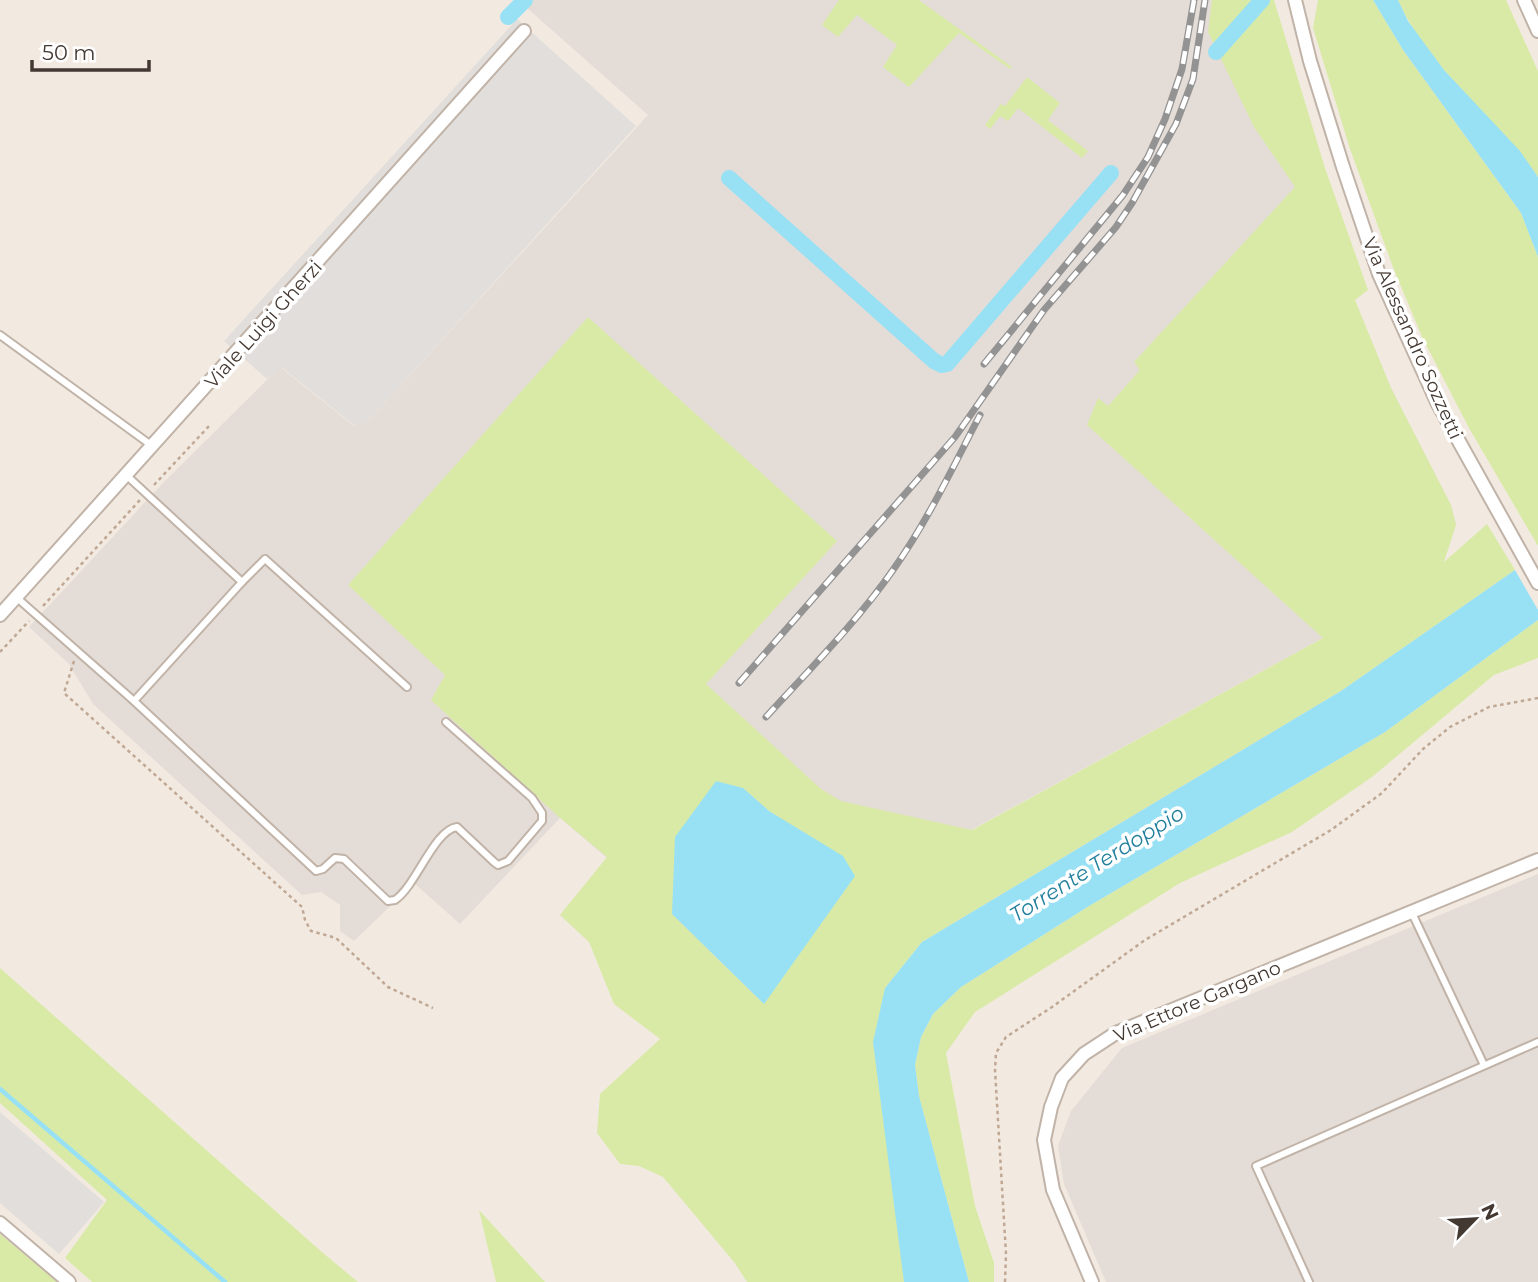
<svg xmlns="http://www.w3.org/2000/svg" width="1538" height="1282" font-family="Montserrat,sans-serif">
<style>
.industrial{fill:#e4dcd7}
.green{fill:#d9eaa7;fill-rule:evenodd}
.parking{fill:#e2dedb}
.water{fill:#98e1f5}
.lines{fill:none;stroke-linecap:round;stroke-linejoin:round}
.stream{stroke:#98e1f5;stroke-width:4.5}
.canal{stroke:#98e1f5;stroke-width:16}
.service-casing{stroke:#c1b3a7;stroke-width:10}
.minor-casing{stroke:#c1b3a7;stroke-width:16}
.path{stroke:#c1a894;stroke-width:2.5;stroke-dasharray:3.5 3.5;stroke-linecap:butt}
.service{stroke:#fff;stroke-width:6}
.minor{stroke:#fff;stroke-width:12}
.rail-casing{stroke:#939393;stroke-width:7}
.rail{stroke:#fff;stroke-width:4.5;stroke-dasharray:13;stroke-linecap:butt}
.labels{text-anchor:middle;stroke-width:7;stroke-linejoin:round;paint-order:stroke}
.street-label{font-size:19px;fill:#443932;stroke:#fff}
.water-label{font-size:21px;font-style:italic;fill:#22809d;stroke:#fff}
</style>
<rect width="100%" height="100%" fill="#f2eae1"/>
<!-- industrial -->
<g class="industrial">
<path d="M518 0H1265L1340 265 1391 388 1451 505 1456 525 1420 585 971 830 740 1083 560 915 607 858 560 818 460 924 414 883 354 941 340 931V905L321 892 302 895 93 704 69 664 29 627 163 483 280 367 354 426 368 421 648 115Z"/>
<path d="M1538 874V1282H1106L1064 1184 1058 1146 1071 1111 1122 1048Z"/>
</g>
<!-- green -->
<g class="green">
<path d="M839 0H919L1012 67 1010 69 959 33 909 87 883 67 897 45 857 15 838 37 822 25Z"/>
<path d="M1212 0H1274L1325 168 1368 290 1355 300 1391 388 1451 505 1456 525 1444 562 1487 524 1515 570 1341 691 922 942 885 988 904 1282H747L734 1262 663 1177 639 1166 620 1164 597 1133 600 1094 660 1039 614 1004 589 942 560 915 607 857 559 817 431 700 445 675 348 585 588 317 837 541 706 684 821 789 841 801 972 830 1323 638 1087 425 1098 398 1108 406 1140 370 1134 362 1295 187 1254 127 1208 32ZM743 788 769 811 764 1004 672 914Z"/>
<path d="M1318 0H1373L1403 50 1521 213 1538 257V546L1469 428 1423 339 1394 270 1350 149 1313 28Z"/>
<path d="M1398 0H1506L1538 71V177C1495 115 1429 70 1398 0Z"/>
<path d="M1027 77 1060 103 1048 120 1088 151 1082 158 1018 108 1008 121 1000 116 990 129 985 125 1001 104 1005 106Z"/>
<path d="M1538 620V658L1494 675 1372 777 1292 832 1180 883 975 1012 946 1053 975 1206 994 1263V1282H969L919 1097 915 1065 921 1037 933 1014 961 987 1089 906 1385 732Z"/>
<path d="M0 968 323 1253 358 1282H92L65 1258 107 1200 0 1103Z"/>
<path d="M479 1210 545 1282H496Z"/>
<path d="M0 1234 57 1282H0Z"/>
</g>
<!-- parking -->
<g class="parking">
<path d="M517 19 636 126 368 421 355 426 281 367 267 379 224 341Z"/>
<path d="M0 1112 104 1202 59 1254 0 1203Z"/>
</g>
<!-- water -->
<g class="water">
<path d="M1373 0H1398L1408 21 1444 70 1520 151 1538 177V257L1521 213 1403 50Z"/>
<path d="M1515 570 1538 610V620L1385 732 1089 906 961 987 933 1014 921 1037 915 1065 919 1096 969 1282H904L873 1042 885 988 922 942 1341 691Z"/>
<path d="M716 781 743 788 769 811 843 856 855 876 764 1004 672 914 675 837Z"/>
</g>
<g class="lines">
<!-- stream -->
<path class="stream" d="M0 1089 225 1282"/>
<!-- canal -->
<g class="canal">
<path d="M508 17 525 0"/>
<path d="M1216 52 1262 0"/>
<path d="M729 178 934 361 942 365 947 364 1111 173"/>
</g>
<defs>
<g id="service">
<path d="M0 335 151 445"/>
<path d="M125 474 242 582 265 559 407 687"/>
<path d="M242 582 134 701 316 871 323 869 335 858 344 859 388 901 395 900C416 886 434 830 457 827L494 862 498 865 508 861 542 821V813L532 798 446 722"/>
<path d="M16 597 134 701"/>
<path d="M1411 911 1484 1065"/>
<path d="M1309 1282 1256 1166 1538 1042"/>
</g>
<g id="minor">
<path d="M1295 0 1310 61 1343 167 1379 274 1437 402 1538 583"/>
<path d="M1524 0 1538 31"/>
<path d="M0 615 524 31"/>
<path d="M0 1223 69 1282"/>
<path d="M1092 1282 1053 1190 1044 1140 1051 1107 1062 1078 1084 1054 1116 1033 1538 860"/>
</g>
</defs>
<!-- service casing -->
<use href="#service" class="service-casing"/>
<!-- minor casing -->
<use href="#minor" class="minor-casing"/>
<!-- path -->
<g class="path">
<path d="M154 485 210 425"/>
<path d="M43 606 140 500"/>
<path d="M0 652 29 621"/>
<path d="M74 661 64 693 302 907 305 920 311 931 336 938 388 987 433 1008"/>
<path d="M1005 1282 1006 1254 995 1070 996 1053 1006 1037 1052 1007 1145 940 1331 830 1382 793 1423 749 1450 727 1489 707 1538 698"/>
</g>
<!-- service -->
<use href="#service" class="service"/>
<!-- minor -->
<use href="#minor" class="minor"/>
<defs>
<g id="rail">
<path d="M984 364 1123 195 1148 157 1165 119 1182 69 1194 0"/>
<path d="M739 683 955 437 1044 310 1116 227 1132 203 1176 124 1193 79 1205 0"/>
<path d="M766 717C809 670 856 623 893 570 927 522 953 467 980 415"/>
</g>
</defs>
<!-- rail casing -->
<use href="#rail" class="rail-casing"/>
<!-- rail -->
<use href="#rail" class="rail"/>
</g>
<g class="labels">
<!-- street labels -->
<g class="street-label">
<text transform="translate(263 324) rotate(-48)" y="7">Viale Luigi Gherzi</text>
<text transform="translate(1413 338) rotate(66)" y="7">Via Alessandro Sozzetti</text>
<text transform="translate(1197 1001) rotate(-23)" y="7">Via Ettore Gargano</text>
</g>
<!-- water labels -->
<g class="water-label">
<text transform="translate(1097 864) rotate(-32)" y="7">Torrente Terdoppio</text>
</g>
</g>
<!-- north arrow -->
<g transform="translate(1475 1219) rotate(65)" stroke="#ffffff" stroke-width="5" paint-order="stroke">
<path d="M0-5L12 26L0 18L-12 26Z" fill="#443932"/>
<text y="-10" font-size="19" font-weight="bold" text-anchor="middle" fill="#443932">N</text>
</g>
<!-- scale -->
<path d="M32 60v10h117v-10" fill="none" stroke="#443932" stroke-width="3.5"/>
<text x="42" y="60" font-size="21" fill="#443932" stroke="#ffffff" stroke-width="5" paint-order="stroke">50 m</text>
</svg>
